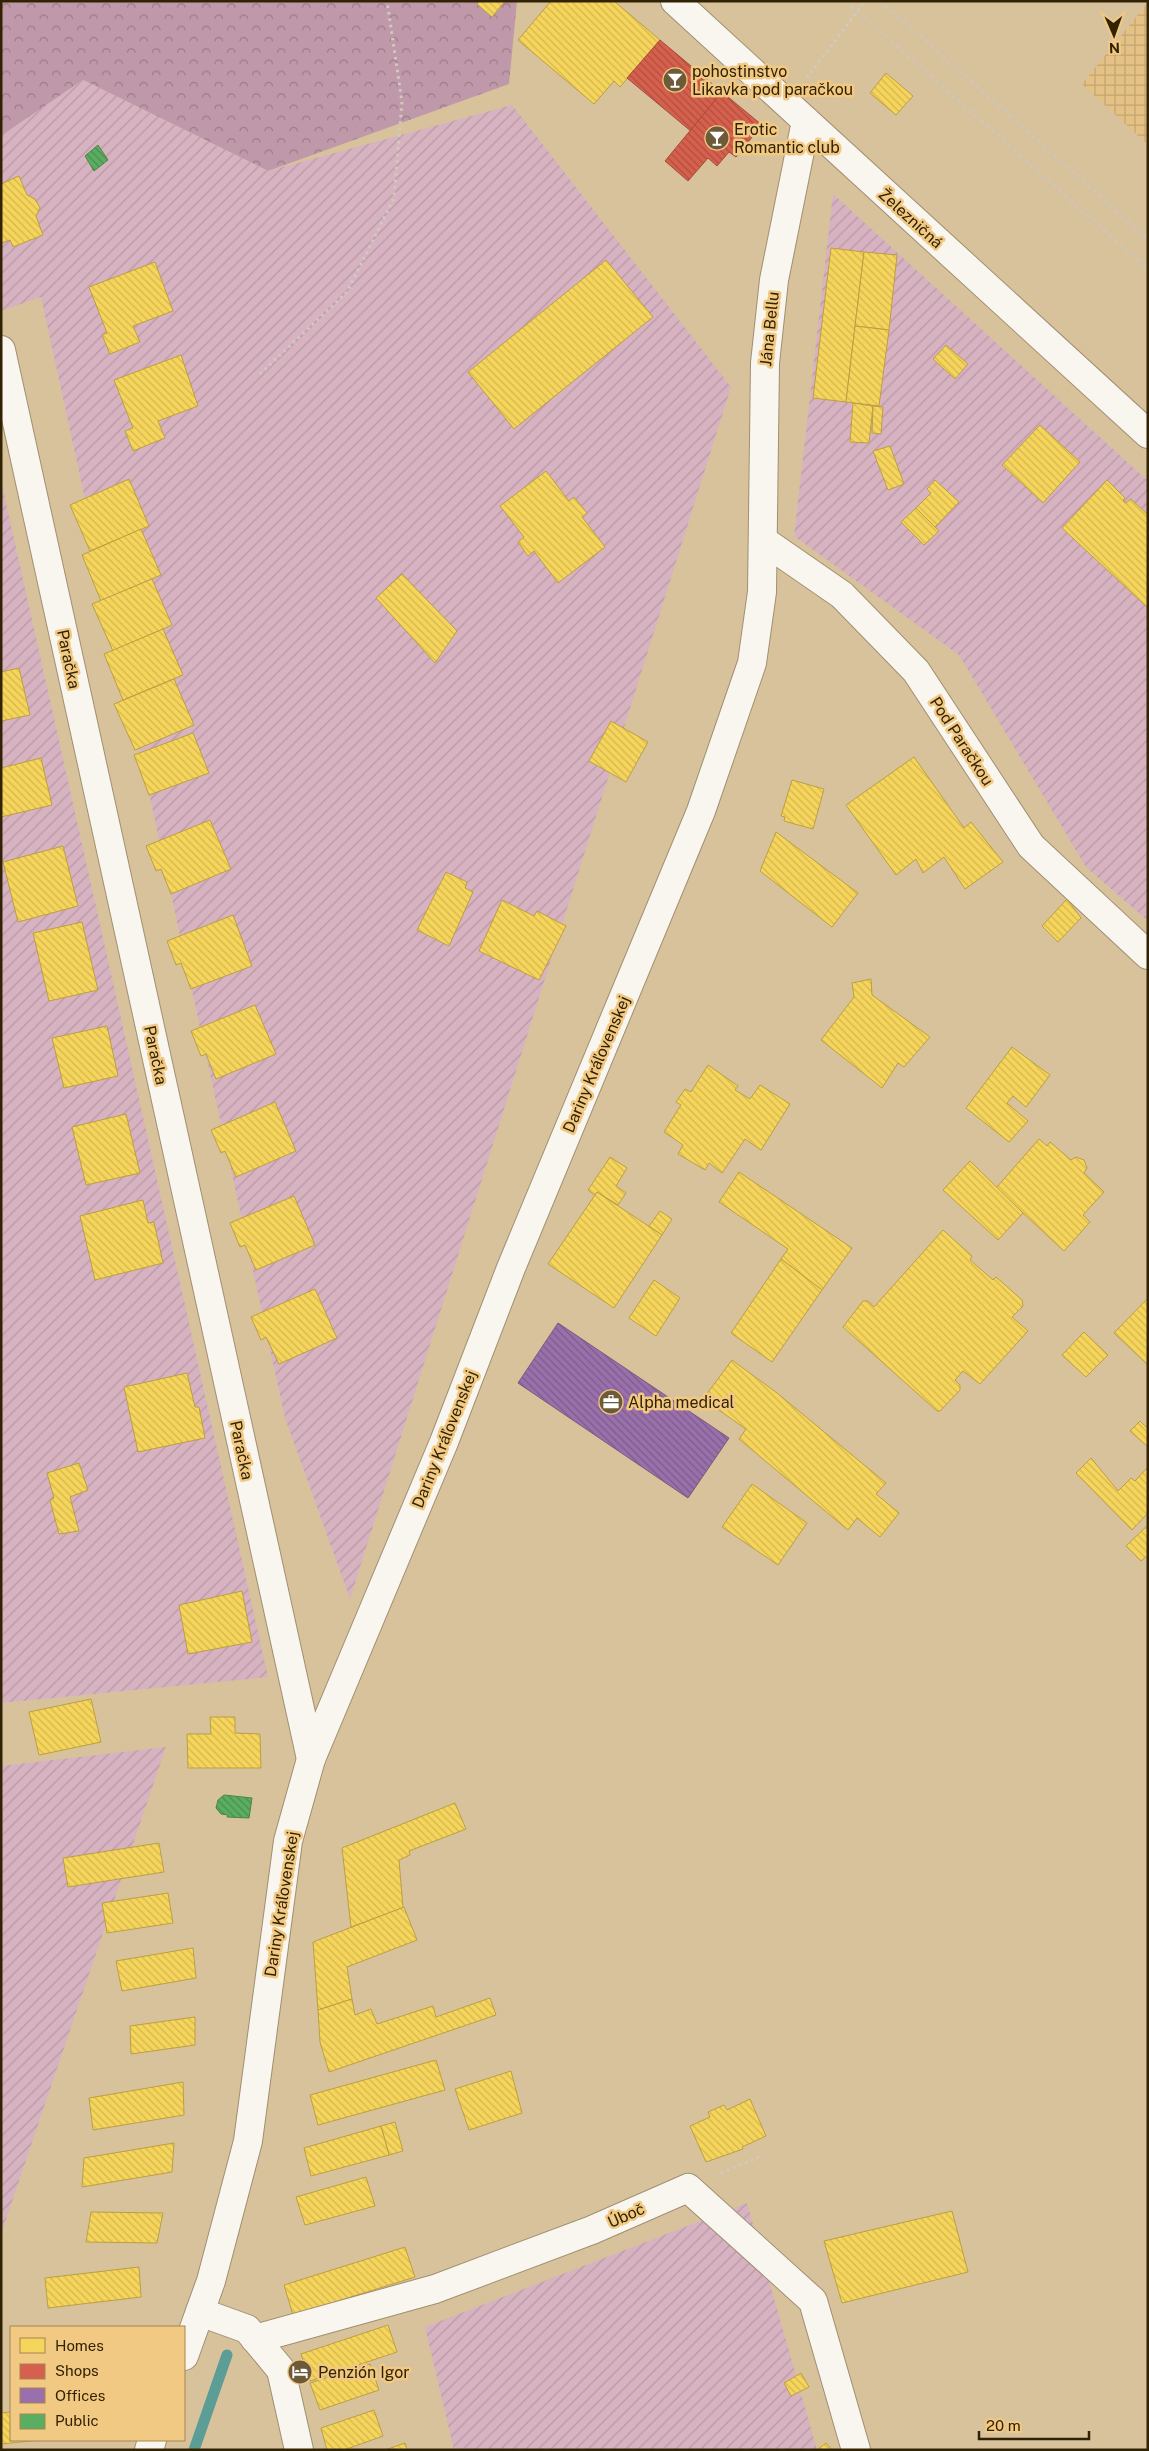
<svg xmlns="http://www.w3.org/2000/svg" width="1149" height="2451" font-family="'Public Sans',sans-serif">
<style>
.industrial{fill:url(#industrial-grid)}
.forest{fill:url(#forest-crowns)}
.garden{fill:url(#garden-furrows)}
.homes{fill:url(#homes-back-hatch);stroke:#bb9f42}
.shops{fill:url(#shops-back-hatch);stroke:#a54d37}
.offices{fill:url(#offices-back-hatch);stroke:#7a5979}
.public{fill:url(#public-back-hatch);stroke:#4e8445}
.lines{fill:none;stroke-linecap:round;stroke-linejoin:round}
.stream{stroke:#5c9d96;stroke-width:11}
.minor-casing{stroke:#a08f71;stroke-width:30}
.path{stroke:#d1cabe;stroke-width:3;stroke-dasharray:2.5 4;stroke-linecap:butt}
.minor{stroke:#f9f6f0;stroke-width:28}
.rail{stroke:#cdc6ba;stroke-width:4;stroke-dasharray:2.5 5;stroke-linecap:butt}
.labels{text-anchor:middle;stroke-width:5;stroke-linejoin:round;paint-order:stroke}
.poi-label{font-size:16px;fill:#322204;stroke:#f1c983;text-anchor:start}
.street-label{font-size:16px;fill:#322204;stroke:#f1c983}
</style>
<defs>
<pattern id="industrial-grid" width="8" height="8" patternUnits="userSpaceOnUse" patternTransform="scale(1.25)"><rect width="8" height="8" fill="#e4c185"/><path d="M0 4h8M4 0v8" fill="none" stroke="#c4a671"/></pattern>
<pattern id="forest-crowns" width="20" height="18" patternUnits="userSpaceOnUse" patternTransform="scale(1.25)"><rect width="20" height="18" fill="#bf98aa"/><path d="M2 6a3 3 0 1 1 6 0M12 15a3 3 0 1 1 6 0" fill="none" stroke="#9c7c88"/></pattern>
<pattern id="garden-furrows" width="10" height="10" patternUnits="userSpaceOnUse" patternTransform="scale(1.25)"><rect width="10" height="10" fill="#d7b2c1"/><path d="M-1 1l2-2M0 10L10 0M9 11l2-2" fill="none" stroke="#b999a4"/></pattern>
<pattern id="homes-back-hatch" width="6" height="6" patternUnits="userSpaceOnUse" patternTransform="scale(1.25)"><rect width="6" height="6" fill="#f6d55c"/><path d="M-1 5l2 2M0 0l6 6M5-1l2 2" fill="none" stroke="#d3b74e"/></pattern>
<pattern id="shops-back-hatch" width="6" height="6" patternUnits="userSpaceOnUse" patternTransform="scale(1.25)"><rect width="6" height="6" fill="#d6604d"/><path d="M-1 5l2 2M0 0l6 6M5-1l2 2" fill="none" stroke="#ae4f3e"/></pattern>
<pattern id="offices-back-hatch" width="6" height="6" patternUnits="userSpaceOnUse" patternTransform="scale(1.25)"><rect width="6" height="6" fill="#9970ab"/><path d="M-1 5l2 2M0 0l6 6M5-1l2 2" fill="none" stroke="#7d5c89"/></pattern>
<pattern id="public-back-hatch" width="6" height="6" patternUnits="userSpaceOnUse" patternTransform="scale(1.25)"><rect width="6" height="6" fill="#5aae61"/><path d="M-1 5l2 2M0 0l6 6M5-1l2 2" fill="none" stroke="#4b8d4e"/></pattern>
</defs>
<rect width="100%" height="100%" fill="#d8c29c"/>
<!-- industrial -->
<path class="industrial" d="M1148 2V145L1082 84Z"/>
<!-- forest -->
<path class="forest" d="M1 1H517L509 84 268 171 83 80 1 136Z"/>
<!-- garden -->
<g class="garden">
<path d="M83 80 268 171 512 105 731 387 350 1599 285 1418 41 297 1 311V136Z"/>
<path d="M833 194 1148 481V921L1086 867 959 655 794 536Z"/>
<path d="M1 481 268 1677 1 1703Z"/>
<path d="M166 1747 1 2234V1766Z"/>
<path d="M747 2203 817 2450H454L425 2327Z"/>
</g>
<!-- homes -->
<g class="homes">
<path d="M479 1H505L492 17 477 4Z"/>
<path d="M551 1H614L660 40 620 87 614 81 594 104 518 40Z"/>
<path d="M886 73 913 96 896 115 870 93Z"/>
<path d="M19 176 27 195 35 199 40 208 36 216 43 235 13 247 10 240 1 243V184Z"/>
<path d="M831 248 864 252 846 402 813 398Z"/>
<path d="M864 252 897 255 889 330 855 326Z"/>
<path d="M606 260 653 317 514 429 468 372Z"/>
<path d="M155 262 173 311 133 326 140 342 110 354 102 335 107 333 89 287Z"/>
<path d="M855 326 889 330 879 406 846 402Z"/>
<path d="M946 345 968 364 955 379 933 359Z"/>
<path d="M181 355 198 406 158 421 165 438 133 451 125 431 133 428 114 380Z"/>
<path d="M853 403 873 406 869 443 850 442Z"/>
<path d="M873 406 883 407 881 434 872 433Z"/>
<path d="M1040 425 1080 462 1043 503 1002 465Z"/>
<path d="M890 446 904 484 888 490 873 451Z"/>
<path d="M546 471 569 501 574 497 587 513 582 517 605 547 558 583 534 551 528 556 518 542 524 537 500 506Z"/>
<path d="M129 479 149 526 90 551 70 505Z"/>
<path d="M935 480 959 502 935 527 916 508 931 493 927 489Z"/>
<path d="M1107 480 1125 498 1123 501 1126 503 1131 499 1148 515V608L1062 528Z"/>
<path d="M916 508 939 531 924 545 901 522Z"/>
<path d="M141 529 161 575 101 601 82 555Z"/>
<path d="M402 574 457 631 435 663 376 598Z"/>
<path d="M152 579 172 625 113 651 92 604Z"/>
<path d="M163 629 183 675 123 700 104 654Z"/>
<path d="M19 668 30 715 1 721V672Z"/>
<path d="M174 679 194 725 135 750 114 704Z"/>
<path d="M611 721 648 742 626 782 589 761Z"/>
<path d="M193 733 209 773 149 795 134 755Z"/>
<path d="M914 757 964 828 971 822 1003 862 965 889 944 857 923 873 916 859 896 875 846 805Z"/>
<path d="M41 758 52 805 1 817V768Z"/>
<path d="M792 780 824 789 813 829 784 821 785 817 781 816Z"/>
<path d="M210 820 231 869 171 894 161 869 156 871 146 846Z"/>
<path d="M776 832 858 893 832 927 760 871Z"/>
<path d="M63 846 78 906 18 922 3 862Z"/>
<path d="M446 872 467 882 465 888 473 892 449 946 417 930Z"/>
<path d="M1067 899 1081 918 1058 942 1042 926Z"/>
<path d="M502 900 534 916 537 911 566 926 539 980 479 951Z"/>
<path d="M233 915 252 966 191 989 181 963 176 965 167 941Z"/>
<path d="M82 922 98 990 49 1001 33 933Z"/>
<path d="M871 979 872 995 930 1037 904 1067 898 1063 882 1088 821 1040 854 997 852 983Z"/>
<path d="M255 1005 276 1054 216 1079 206 1054 201 1056 191 1031Z"/>
<path d="M107 1026 118 1076 64 1088 52 1038Z"/>
<path d="M1012 1047 1050 1075 1026 1107 1013 1096 1007 1103 1028 1121 1009 1142 966 1108Z"/>
<path d="M708 1065 738 1086 735 1090 750 1099 760 1085 790 1104 761 1150 745 1139 722 1173 709 1163 705 1170 678 1154 683 1145 664 1132 681 1105 676 1102 685 1089 691 1092Z"/>
<path d="M275 1102 296 1151 236 1177 225 1151 221 1153 211 1130Z"/>
<path d="M126 1114 140 1173 86 1185 72 1127Z"/>
<path d="M1039 1139 1047 1146 1050 1142 1071 1160 1076 1157 1084 1160 1087 1168 1084 1173 1104 1192 1083 1215 1090 1222 1064 1251 996 1188Z"/>
<path d="M610 1157 627 1168 616 1186 626 1193 618 1205 597 1192 595 1195 588 1190Z"/>
<path d="M970 1161 1023 1213 998 1240 943 1190Z"/>
<path d="M739 1172 852 1248 822 1290 781 1259 788 1249 719 1202Z"/>
<path d="M597 1192 662 1235 614 1308 548 1264Z"/>
<path d="M294 1196 315 1245 256 1270 245 1245 240 1247 230 1223Z"/>
<path d="M143 1200 148 1223 154 1222 163 1263 95 1280 80 1216Z"/>
<path d="M660 1211 672 1219 662 1235 649 1226Z"/>
<path d="M943 1230 972 1256 970 1260 993 1280 996 1277 1022 1300 1023 1306 1012 1317 1028 1331 980 1384 963 1371 955 1380 960 1385V1390L940 1411H937L843 1327 863 1301H868L874 1307Z"/>
<path d="M781 1259 822 1290 772 1362 731 1333Z"/>
<path d="M654 1280 680 1298 656 1336 629 1318Z"/>
<path d="M315 1289 337 1338 279 1364 266 1337 261 1340 251 1317Z"/>
<path d="M1148 1298V1365L1114 1333Z"/>
<path d="M1084 1332 1108 1355 1086 1377 1062 1355Z"/>
<path d="M732 1360 777 1393 886 1483 876 1494 899 1513 880 1537 857 1518 848 1530 739 1439 746 1429 703 1399Z"/>
<path d="M187 1373 195 1407H199L205 1438 138 1452 124 1387Z"/>
<path d="M1140 1421 1146 1427 1148 1425V1447L1130 1431Z"/>
<path d="M1091 1458 1118 1491 1131 1478 1135 1481 1148 1467V1513L1132 1530 1076 1473Z"/>
<path d="M79 1463 88 1490 70 1497 79 1531 59 1534 50 1500 54 1498 47 1473Z"/>
<path d="M752 1484 807 1523 778 1565 722 1527Z"/>
<path d="M1148 1525V1555L1141 1561 1126 1546Z"/>
<path d="M242 1591 252 1642 188 1654 179 1605Z"/>
<path d="M91 1699 101 1742 39 1755 29 1712Z"/>
<path d="M210 1717H235V1733L260 1734 261 1768H188L187 1734H211Z"/>
<path d="M455 1803 466 1829 409 1851 410 1855 399 1860 403 1908 351 1927 342 1848Z"/>
<path d="M159 1843 164 1872 68 1887 63 1858Z"/>
<path d="M168 1893 173 1923 107 1933 102 1903Z"/>
<path d="M404 1907 417 1940 347 1967 352 1999 318 2010 313 1942Z"/>
<path d="M193 1948 196 1978 122 1991 116 1961Z"/>
<path d="M490 1998 496 2015 329 2072 320 2042 318 2010 352 1999 355 2015 371 2009 377 2024 433 2006 436 2017Z"/>
<path d="M195 2017V2045L131 2054 130 2026Z"/>
<path d="M436 2060 445 2090 318 2125 310 2095Z"/>
<path d="M511 2071 522 2113 469 2130 455 2089Z"/>
<path d="M183 2082 184 2115 93 2130 89 2098Z"/>
<path d="M750 2099 766 2136 742 2147 743 2149 706 2162 690 2126 710 2117 708 2112 724 2105 727 2110Z"/>
<path d="M395 2122 403 2151 389 2155 381 2126Z"/>
<path d="M381 2126 389 2155 311 2176 304 2148Z"/>
<path d="M174 2143 172 2172 82 2187 84 2158Z"/>
<path d="M366 2177 375 2206 305 2225 296 2197Z"/>
<path d="M952 2211 968 2272 842 2303 824 2241Z"/>
<path d="M91 2212 163 2213 157 2243 86 2242Z"/>
<path d="M405 2247 415 2277 293 2315 284 2285Z"/>
<path d="M139 2267 141 2297 48 2308 45 2278Z"/>
<path d="M388 2325 397 2352 310 2381 301 2354Z"/>
<path d="M370 2364 379 2390 320 2410 310 2383Z"/>
<path d="M801 2373 809 2387 791 2396 784 2383Z"/>
<path d="M374 2410 383 2436 344 2450H327L321 2428Z"/>
<path d="M11 2412V2440H40L1 2444V2413Z"/>
<path d="M405 2443 407 2450H385Z"/>
<path d="M826 2443 832 2450H817Z"/>
</g>
<!-- shops -->
<g class="shops">
<path d="M660 40 722 92 692 132 627 78Z"/>
<path d="M722 92 762 125 736 157 729 152 717 166 708 158 688 181 665 161Z"/>
</g>
<!-- offices -->
<path class="offices" d="M558 1323 729 1438 688 1498 518 1383Z"/>
<!-- public -->
<g class="public">
<path d="M98 145 108 160 94 171 85 156Z"/>
<path d="M224 1795 252 1798 249 1818 227 1817 228 1815 221 1814 216 1808 218 1800Z"/>
</g>
<g class="lines">
<!-- stream -->
<path class="stream" d="M194 2450 227 2355"/>
<defs>
<g id="minor">
<path d="M675 1 1148 434"/>
<path d="M1 350 311 1759"/>
<path d="M764 541 842 595 916 671 1031 846 1148 955"/>
<path d="M200 2312 247 2329 281 2370 299 2450"/>
<path d="M255 2339 435 2289 592 2230 688 2188 813 2301 856 2450"/>
<path d="M184 2356 211 2281 248 2141 288 1841 311 1759 444 1442 511 1268 701 811 752 663 762 592 765 363 774 280 806 121"/>
<path d="M149 2450 152 2440"/>
</g>
</defs>
<!-- minor casing -->
<use href="#minor" class="minor-casing"/>
<!-- path -->
<g class="path">
<path d="M807 78 865 1"/>
<path d="M260 374 347 292 394 198 402 102 387 1"/>
<path d="M721 2173 759 2157"/>
</g>
<!-- minor -->
<use href="#minor" class="minor"/>
<!-- rail -->
<g class="rail">
<path d="M846 1 1148 269"/>
<path d="M881 1 1148 239"/>
</g>
</g>
<!-- icons -->
<defs>
<symbol id="bar-disc" viewBox="-11 -11 22 22"><circle r="9.5" fill="#6c5a39" stroke="#f1c983"/><path d="M-6-5H6L.8 .8V4.5H3.5V6h-7V4.5H-.8V.8Z" fill="#fff"/></symbol>
<symbol id="office-disc" viewBox="-11 -11 22 22"><circle r="9.5" fill="#6c5a39" stroke="#f1c983"/><path d="M-6-3h4V-5.5h4V-3h4V5H-6ZM-1-4.5V-3h2v-1.5ZM-6 0V1H6V0Z" fill="#fff"/></symbol>
<symbol id="hotel-disc" viewBox="-11 -11 22 22"><circle r="9.5" fill="#6c5a39" stroke="#f1c983"/><path d="M-6-4.5h1.5V1H6V5H4.5V3h-9V5H-6ZM-4 0a1.8 1.8 0 1 1 3.6 0ZM.5 0V-2.5h3Q6-2.5 6 0Z" fill="#fff"/></symbol>
</defs>
<g fill-rule="evenodd">
<use href="#bar-disc" x="661" y="66" width="28" height="28"/>
<use href="#bar-disc" x="703" y="124" width="28" height="28"/>
<use href="#office-disc" x="597" y="1388" width="28" height="28"/>
<use href="#hotel-disc" x="286" y="2358" width="28" height="28"/>
</g>
<g class="labels">
<!-- poi labels -->
<g class="poi-label">
<text x="692" y="77">pohostinstvo<tspan x="692" dy="18">Likavka pod paračkou</tspan></text>
<text x="734" y="135">Erotic<tspan x="734" dy="18">Romantic club</tspan></text>
<text x="628" y="1408">Alpha medical</text>
<text x="318" y="2378">Penzión Igor</text>
</g>
<!-- street labels -->
<g class="street-label">
<text transform="translate(911 218) rotate(42)" y="6">Železničná</text>
<text transform="translate(769 329) rotate(-84)" y="6">Jána Bellu</text>
<text transform="translate(69 659) rotate(78)" y="6">Paračka</text>
<text transform="translate(962 741) rotate(57)" y="6">Pod Paračkou</text>
<text transform="translate(156 1055) rotate(78)" y="6">Paračka</text>
<text transform="translate(596 1064) rotate(-67)" y="6">Dariny Kráľovenskej</text>
<text transform="translate(444 1439) rotate(-68)" y="6">Dariny Kráľovenskej</text>
<text transform="translate(242 1450) rotate(78)" y="6">Paračka</text>
<text transform="translate(281 1904) rotate(-81)" y="6">Dariny Kráľovenskej</text>
<text transform="translate(626 2215) rotate(-24)" y="6">Úboč</text>
</g>
</g>
<!-- border -->
<rect width="1149" height="2451" fill="none" stroke="#322204" stroke-width="5"/>
<!-- legend -->
<rect x="10" y="2326" width="175" height="115" fill="#f1c983" stroke="#a58650"/>
<rect x="20" y="2338" width="25" height="15" fill="#f6d55c" stroke="#a58650"/>
<text x="55" y="2351" font-size="15" fill="#322204">Homes</text>
<rect x="20" y="2364" width="25" height="15" fill="#d6604d" stroke="#a58650"/>
<text x="55" y="2376" font-size="15" fill="#322204">Shops</text>
<rect x="20" y="2388" width="25" height="15" fill="#9970ab" stroke="#a58650"/>
<text x="55" y="2401" font-size="15" fill="#322204">Offices</text>
<rect x="20" y="2414" width="25" height="15" fill="#5aae61" stroke="#a58650"/>
<text x="55" y="2426" font-size="15" fill="#322204">Public</text>
<!-- north arrow -->
<g transform="translate(1114 35) rotate(178)" stroke="#f1c983" stroke-width="4" paint-order="stroke">
<path d="M0-4L9 19L0 12L-9 19Z" fill="#322204"/>
<text y="-8" font-size="14" font-weight="bold" text-anchor="middle" fill="#322204">N</text>
</g>
<!-- scale -->
<path d="M979 2431v8h110v-8" fill="none" stroke="#322204" stroke-width="2.5"/>
<text x="986" y="2431" font-size="15" fill="#322204" stroke="#f1c983" stroke-width="4" paint-order="stroke">20 m</text>
</svg>
